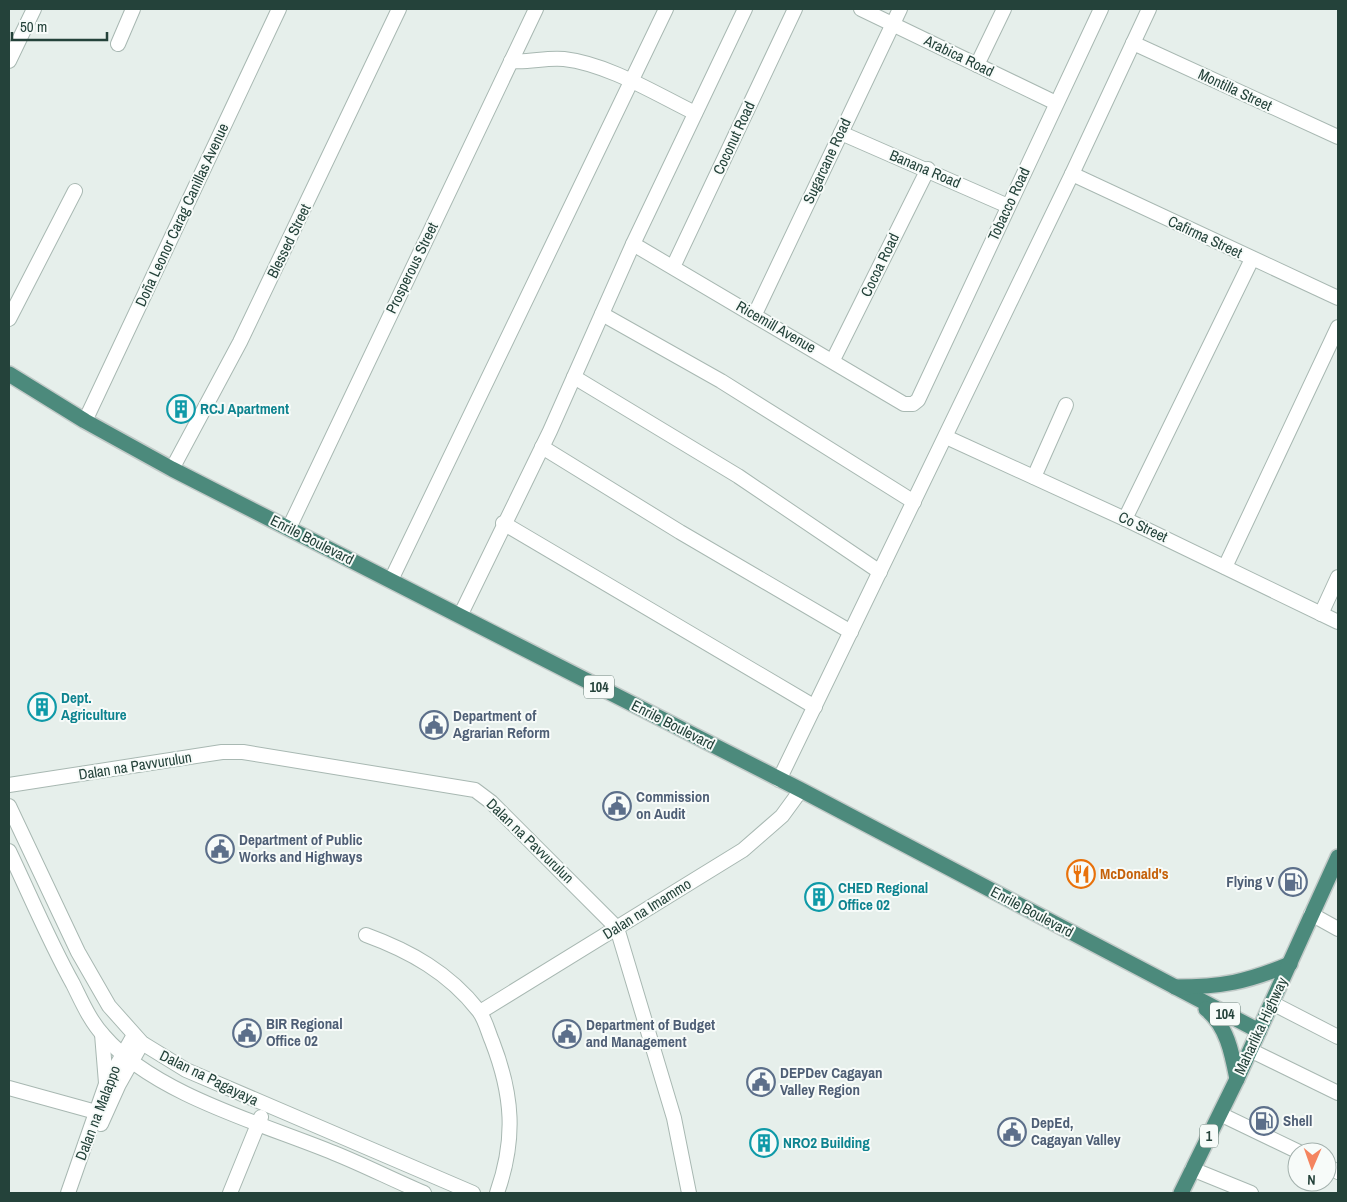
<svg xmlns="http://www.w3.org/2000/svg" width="1347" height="1202" font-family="'Archivo Narrow',sans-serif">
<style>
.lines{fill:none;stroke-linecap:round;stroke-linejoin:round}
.minor-casing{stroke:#a8b8b2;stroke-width:16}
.trunk-casing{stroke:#c2cac8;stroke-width:18}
.minor{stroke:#fff;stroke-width:14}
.trunk{stroke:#4c8a7c;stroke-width:15}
.labels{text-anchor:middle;stroke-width:4;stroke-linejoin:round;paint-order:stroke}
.shield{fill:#f7fbf9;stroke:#637a73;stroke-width:1}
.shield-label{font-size:14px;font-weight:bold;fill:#24423a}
.street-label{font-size:15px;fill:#24423a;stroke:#f7fbf9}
.culture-label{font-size:15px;font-weight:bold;fill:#0d838f;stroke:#f7fbf9;text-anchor:start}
.service-label{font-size:15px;font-weight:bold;fill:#4e5e75;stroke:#f7fbf9;text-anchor:start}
.food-label{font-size:15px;font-weight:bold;fill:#c56008;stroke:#f7fbf9;text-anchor:start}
</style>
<rect width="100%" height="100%" fill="#e6efeb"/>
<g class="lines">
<defs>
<g id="minor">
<path d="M861 9 1056 103"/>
<path d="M1133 43 1338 137"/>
<path d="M118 44 133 9"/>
<path d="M9 61 34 9"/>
<path d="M511 61C529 63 546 57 564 59 608 64 656 94 695 113"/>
<path d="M977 65 1004 9"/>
<path d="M841 133 1008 206"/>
<path d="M1072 174 1338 298"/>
<path d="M633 244 904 404H913L918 400 1101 9"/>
<path d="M673 267 795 9"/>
<path d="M602 314 721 381 914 502"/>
<path d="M755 314 900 9"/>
<path d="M9 319 75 191"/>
<path d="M833 360 928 169"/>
<path d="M574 377 738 476 880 572"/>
<path d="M85 421 279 9"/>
<path d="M946 437 1125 519 1338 622"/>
<path d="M542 447 680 532 851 632"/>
<path d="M172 469 240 342 399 9"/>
<path d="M1034 477 1066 405"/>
<path d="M1125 519 1252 259"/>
<path d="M503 523 815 707"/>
<path d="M289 528 536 9"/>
<path d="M1225 567 1338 327"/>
<path d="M391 580 666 9"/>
<path d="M1321 614 1338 577"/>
<path d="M460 616 550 431 633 244 745 9"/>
<path d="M779 780 1072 174 1149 9"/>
<path d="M9 785 222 752H243L475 790 491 802 617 928 674 1118 689 1193"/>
<path d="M9 806 78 952 109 1006 142 1043 186 1070 473 1193"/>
<path d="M9 851C30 895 49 941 73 984 82 1002 90 1021 104 1036 154 1094 263 1124 334 1153 364 1165 393 1180 424 1193"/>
<path d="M1311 914 1338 929"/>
<path d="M366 935C410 951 449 973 478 1010 485 1018 488 1032 492 1041 513 1095 516 1139 497 1193"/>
<path d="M1272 1003 1338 1037"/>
<path d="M480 1012 743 850 782 816 801 790"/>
<path d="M102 1034 106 1083"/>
<path d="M1250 1050 1338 1093"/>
<path d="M9 1088 96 1112"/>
<path d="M1220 1114 1299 1152"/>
<path d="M101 1124 119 1084 142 1043"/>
<path d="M1327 1166 1338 1172"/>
<path d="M1192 1169 1251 1193"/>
<path d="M68 1193 106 1084 134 1035"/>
<path d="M230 1193 261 1117"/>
</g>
<g id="trunk">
<path d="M9 374 85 421 172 469 801 790 1259 1031"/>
<path d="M1175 987C1222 987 1247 982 1290 964"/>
<path d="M1206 1009C1227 1026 1232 1053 1237 1079"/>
<path d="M1181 1193 1237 1079 1338 857"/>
</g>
</defs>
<!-- minor casing -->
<use href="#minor" class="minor-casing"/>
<!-- trunk casing -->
<use href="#trunk" class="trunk-casing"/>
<!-- minor -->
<use href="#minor" class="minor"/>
<!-- trunk -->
<use href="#trunk" class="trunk"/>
</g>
<!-- icons -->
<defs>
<symbol id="building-ring" viewBox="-11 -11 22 22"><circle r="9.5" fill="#f7fbf9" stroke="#0f9aa8" stroke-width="1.5"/><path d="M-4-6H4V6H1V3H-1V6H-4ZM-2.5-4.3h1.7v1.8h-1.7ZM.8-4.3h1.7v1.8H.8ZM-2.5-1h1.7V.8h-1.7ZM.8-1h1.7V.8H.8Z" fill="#0f9aa8"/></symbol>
<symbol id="civic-ring" viewBox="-11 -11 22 22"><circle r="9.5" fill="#f7fbf9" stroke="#5c6f8a" stroke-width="1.5"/><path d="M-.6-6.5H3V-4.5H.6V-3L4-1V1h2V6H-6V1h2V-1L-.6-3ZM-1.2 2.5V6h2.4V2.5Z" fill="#5c6f8a"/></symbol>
<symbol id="restaurant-ring" viewBox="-11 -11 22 22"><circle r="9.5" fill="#f7fbf9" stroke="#e8710a" stroke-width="1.5"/><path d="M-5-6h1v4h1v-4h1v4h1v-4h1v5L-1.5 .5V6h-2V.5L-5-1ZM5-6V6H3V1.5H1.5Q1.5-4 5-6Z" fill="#e8710a"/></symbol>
<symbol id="fuel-ring" viewBox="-11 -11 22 22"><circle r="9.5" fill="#f7fbf9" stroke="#5c6f8a" stroke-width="1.5"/><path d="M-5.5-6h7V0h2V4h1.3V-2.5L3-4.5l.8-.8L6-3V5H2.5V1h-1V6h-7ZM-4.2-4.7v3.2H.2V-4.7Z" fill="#5c6f8a"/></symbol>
</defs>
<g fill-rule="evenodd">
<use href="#building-ring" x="165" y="393" width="32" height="32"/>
<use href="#building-ring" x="26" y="691" width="32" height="32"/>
<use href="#civic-ring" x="418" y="709" width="32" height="32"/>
<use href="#civic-ring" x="601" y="790" width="32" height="32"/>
<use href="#civic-ring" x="204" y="833" width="32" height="32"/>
<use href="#restaurant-ring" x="1065" y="858" width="32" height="32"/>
<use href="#fuel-ring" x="1277" y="866" width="32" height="32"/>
<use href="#building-ring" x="803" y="881" width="32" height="32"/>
<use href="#civic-ring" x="231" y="1017" width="32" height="32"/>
<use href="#civic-ring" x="551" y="1018" width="32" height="32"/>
<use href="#civic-ring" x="745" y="1066" width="32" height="32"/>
<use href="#fuel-ring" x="1248" y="1105" width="32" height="32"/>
<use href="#civic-ring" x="996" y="1116" width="32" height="32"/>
<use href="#building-ring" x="748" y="1127" width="32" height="32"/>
</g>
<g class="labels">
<!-- shield labels -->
<g class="shield">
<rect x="584" y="675.5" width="30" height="23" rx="4"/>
<rect x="1210" y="1002.5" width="30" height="23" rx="4"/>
<rect x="1200" y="1124.5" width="18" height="23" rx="4"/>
</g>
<g class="shield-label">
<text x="599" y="692">104</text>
<text x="1225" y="1019">104</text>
<text x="1209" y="1141">1</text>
</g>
<!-- street labels -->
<g class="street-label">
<text transform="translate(959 56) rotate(26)" y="5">Arabica Road</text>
<text transform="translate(1235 90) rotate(25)" y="5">Montilla Street</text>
<text transform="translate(734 138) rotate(-65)" y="5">Coconut Road</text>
<text transform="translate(827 161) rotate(-65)" y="5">Sugarcane Road</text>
<text transform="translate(925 169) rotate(23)" y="5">Banana Road</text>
<text transform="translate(1009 204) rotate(-65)" y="5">Tobacco Road</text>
<text transform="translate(182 215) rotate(-65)" y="5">Doña Leonor Carag Canillas Avenue</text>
<text transform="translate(1205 237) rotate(25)" y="5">Cafirma Street</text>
<text transform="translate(289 241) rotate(-64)" y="5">Blessed Street</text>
<text transform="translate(880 265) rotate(-64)" y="5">Cocoa Road</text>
<text transform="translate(412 268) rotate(-64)" y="5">Prosperous Street</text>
<text transform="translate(776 327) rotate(30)" y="5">Ricemill Avenue</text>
<text transform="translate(1143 527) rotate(25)" y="5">Co Street</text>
<text transform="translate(312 540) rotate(27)" y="5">Enrile Boulevard</text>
<text transform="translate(673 725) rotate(27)" y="5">Enrile Boulevard</text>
<text transform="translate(135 766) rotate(-9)" y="5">Dalan na Pavvurulun</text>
<text transform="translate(530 841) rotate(44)" y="5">Dalan na Pavvurulun</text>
<text transform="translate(647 909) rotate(-32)" y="5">Dalan na Imammo</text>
<text transform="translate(1032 912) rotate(28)" y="5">Enrile Boulevard</text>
<text transform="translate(1261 1026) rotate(-65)" y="5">Maharlika Highway</text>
<text transform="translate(209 1078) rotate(26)" y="5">Dalan na Pagayaya</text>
<text transform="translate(98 1113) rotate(-69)" y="5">Dalan na Malappo</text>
</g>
<!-- culture labels -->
<g class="culture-label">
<text x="200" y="414">RCJ Apartment</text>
<text x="61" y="703">Dept.<tspan x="61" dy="17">Agriculture</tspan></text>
<text x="838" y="893">CHED Regional<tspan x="838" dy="17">Office 02</tspan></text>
<text x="783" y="1148">NRO2 Building</text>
</g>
<!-- service labels -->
<g class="service-label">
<text x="453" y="721">Department of<tspan x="453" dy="17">Agrarian Reform</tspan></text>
<text x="636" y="802">Commission<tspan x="636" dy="17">on Audit</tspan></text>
<text x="239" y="845">Department of Public<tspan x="239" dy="17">Works and Highways</tspan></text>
<text x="1274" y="887" text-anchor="end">Flying V</text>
<text x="266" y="1029">BIR Regional<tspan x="266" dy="17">Office 02</tspan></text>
<text x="586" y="1030">Department of Budget<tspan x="586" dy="17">and Management</tspan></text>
<text x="780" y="1078">DEPDev Cagayan<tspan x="780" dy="17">Valley Region</tspan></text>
<text x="1283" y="1126">Shell</text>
<text x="1031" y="1128">DepEd,<tspan x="1031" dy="17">Cagayan Valley</tspan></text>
</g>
<!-- food labels -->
<g class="food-label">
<text x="1100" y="879">McDonald's</text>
</g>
</g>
<!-- border -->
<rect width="1347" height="1202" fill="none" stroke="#24423a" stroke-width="20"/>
<!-- north arrow -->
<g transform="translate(1312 1167) rotate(182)"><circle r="24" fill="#f7fbf9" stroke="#a3b1ad"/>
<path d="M0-4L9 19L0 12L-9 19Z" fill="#f4845f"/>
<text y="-8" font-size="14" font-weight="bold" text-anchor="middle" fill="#24423a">N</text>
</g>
<!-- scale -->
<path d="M12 32v8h95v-8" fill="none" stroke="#24423a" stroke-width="2.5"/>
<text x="20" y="32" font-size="15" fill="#24423a" stroke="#f7fbf9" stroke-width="4" paint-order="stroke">50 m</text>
</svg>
